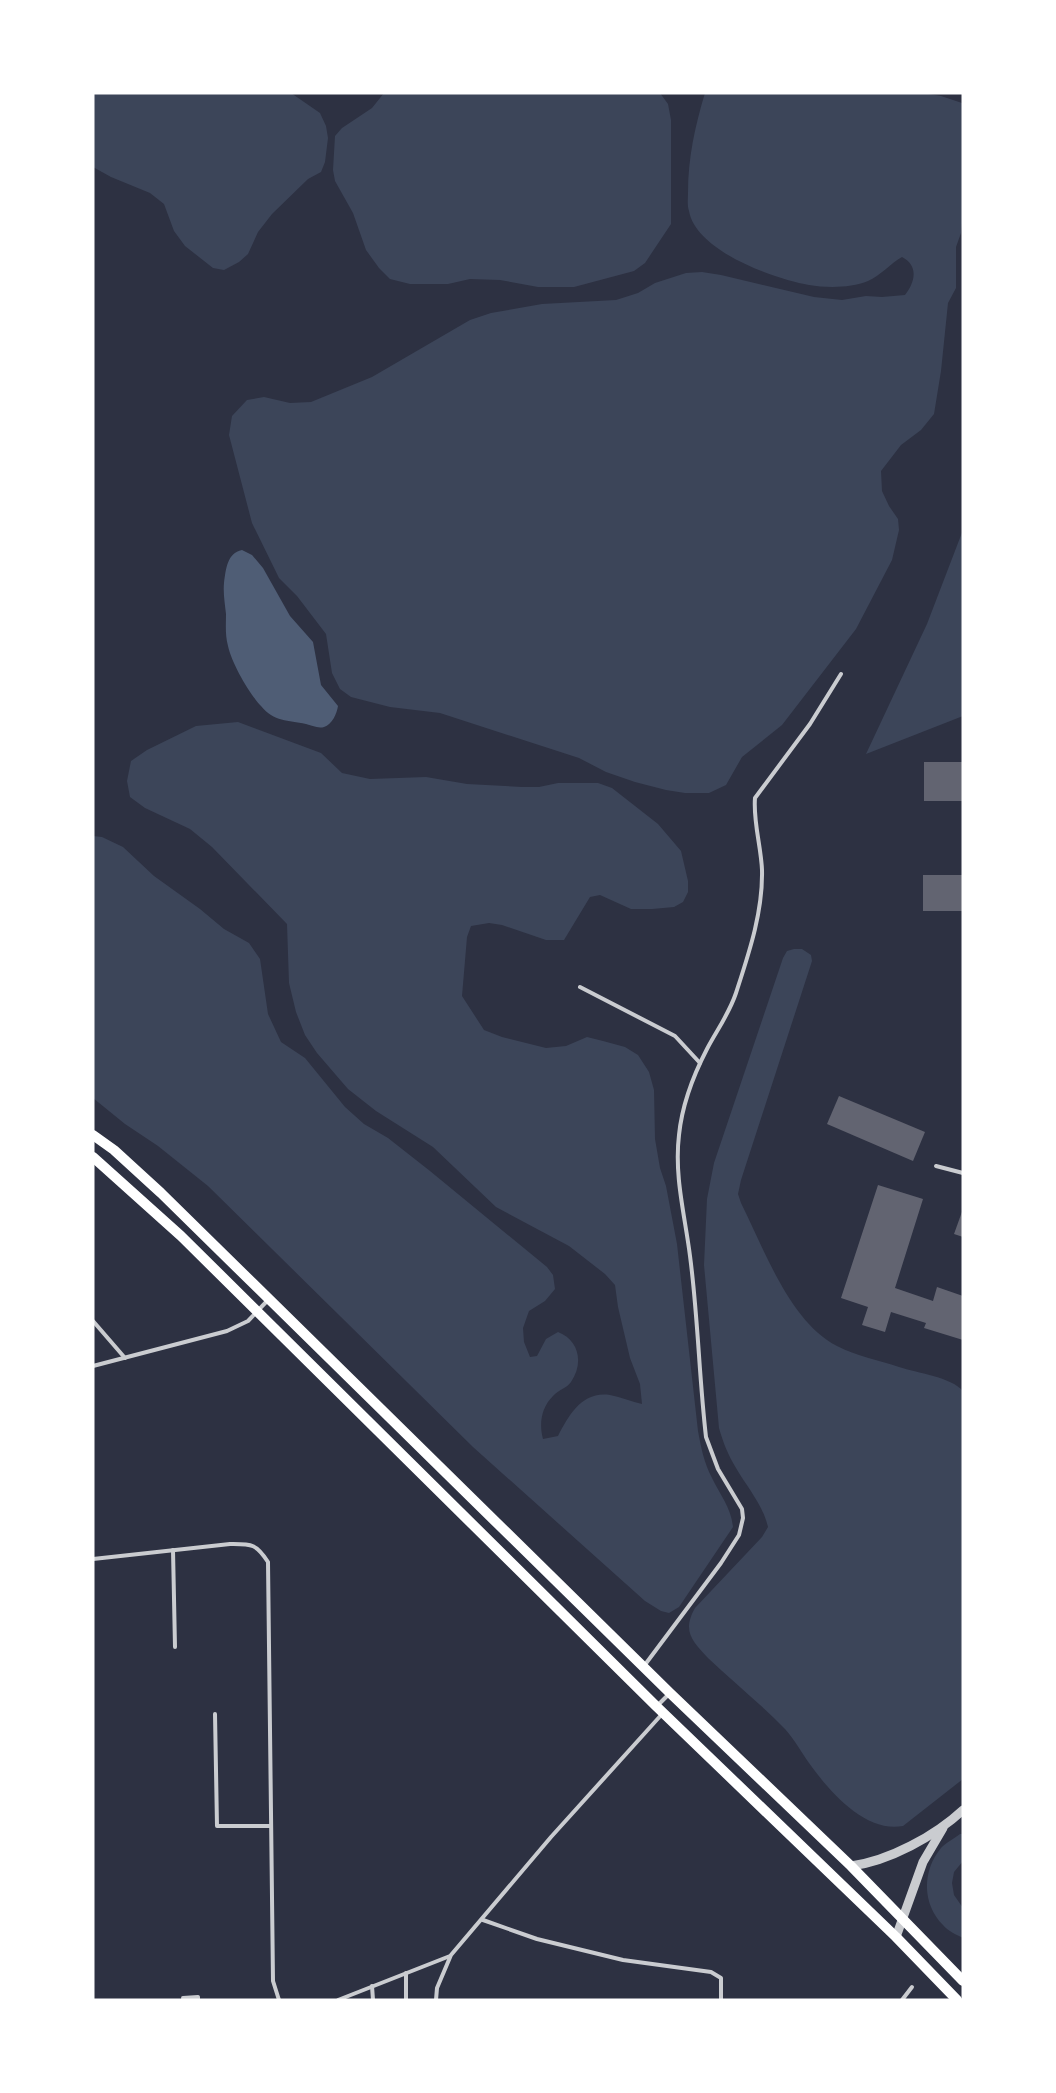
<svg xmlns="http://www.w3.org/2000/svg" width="1056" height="2093" font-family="'PT Sans Narrow',sans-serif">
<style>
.green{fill:#3c4559}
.water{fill:#4f5d75}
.building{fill:#626471}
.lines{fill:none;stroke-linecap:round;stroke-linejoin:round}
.service{stroke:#caccd0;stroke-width:4}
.tertiary{stroke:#caccd0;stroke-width:9}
.primary{stroke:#fff;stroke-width:10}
</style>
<rect width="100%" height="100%" fill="#2d3142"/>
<!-- green -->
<g class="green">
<path d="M93 93H291L320 113 326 126 328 138 325 162 321 172 308 179 272 214 258 232 248 254 239 262 224 270 213 268 185 246 174 231 164 204 150 193 111 177 93 167Z"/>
<path d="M384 93H660L668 104 671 120V224L645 263 634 271 574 287H538L500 280 470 279 448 284H410L390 279 379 268 366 250 353 213 335 181 333 170 335 136 342 128 372 108Z"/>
<path d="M705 93H922L941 96 962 103 963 213 961 233 956 247V288L948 303 941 371 934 414 921 430 901 445 881 471 882 491 889 506 898 519 899 530 892 560 856 629 782 725 742 757 726 785 709 793H685L666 790 635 782 606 772 579 758 440 713 390 707 351 697 340 689 332 673 326 634 297 596 279 578 252 523 229 435 232 416 247 400 264 397 290 403 311 402 372 377 470 320 491 313 542 304 616 300 638 293 655 283 686 273 702 272 721 275 814 297 842 300 866 296 882 297 905 295C915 282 919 266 902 257 891 263 880 276 868 281 851 288 827 288 809 285 774 279 696 251 689 211 687 205 688 198 688 193 688 158 695 126 705 93Z"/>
<path d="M963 530V716L866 754 927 624Z"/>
<path d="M238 722 321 753 342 773 370 779 426 777 467 784 522 787H539L558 783H598L612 788 658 824 681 851 688 881V892L683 902 674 907 652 909H631L600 895 590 897 564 940H546L502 925 489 923 471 926 467 937 462 996 484 1030 502 1037 546 1048 566 1046 587 1037 603 1041 625 1047 638 1055 649 1072 654 1090 655 1139 660 1168 666 1186 677 1244 698 1431C701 1447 704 1463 712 1478 720 1495 731 1507 733 1527L679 1607 669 1613 661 1611 645 1601 473 1447 208 1186 158 1146 125 1124 93 1098V836L102 837 123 847 154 876 200 909 224 929 249 943 260 959 268 1014 281 1042 305 1058 345 1107 364 1124 388 1138 430 1171 547 1267 553 1275 555 1289 545 1301 529 1311 523 1328 524 1342 530 1357 537 1356 546 1339 558 1332C579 1340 584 1363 571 1382 567 1388 558 1390 553 1396 541 1408 539 1424 543 1439L558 1436C569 1415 582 1391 610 1395 621 1397 632 1402 642 1404L640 1384 630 1358 618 1307 615 1285 605 1274 569 1246 496 1207 433 1147 376 1111 348 1089 317 1053 305 1035 296 1012 289 983 287 924 212 847 190 829 145 808 130 797 127 781 131 761 147 750 196 726Z"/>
<path d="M794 949H802L811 955 812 961 741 1180 738 1194 741 1203C764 1249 790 1322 837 1346 856 1356 879 1360 899 1367 917 1373 951 1377 963 1391V1779L903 1826C865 1833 829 1791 809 1763 801 1752 795 1740 785 1729 761 1704 733 1682 708 1658 692 1641 682 1631 695 1608L762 1537 768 1527C763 1505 747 1487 736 1468 728 1455 723 1442 719 1428L704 1265 707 1199 714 1163 783 958 787 951Z"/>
<path d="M960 1834H963V1861L954 1872 952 1883 954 1895 963 1908V1938C957 1935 948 1931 943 1925 922 1904 922 1871 941 1848 945 1843 954 1839 960 1834Z"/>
</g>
<!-- water -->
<path class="water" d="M242 550 252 555 263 568 290 616 313 642 321 685 338 706C337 713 332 725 324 727 318 729 311 725 306 724 288 720 274 722 261 706 249 693 232 664 228 646 225 635 226 625 226 614 225 604 223 594 224 583 226 569 227 553 242 550Z"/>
<!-- building -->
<g class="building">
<rect x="924" y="762" width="39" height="39"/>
<rect x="923" y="875" width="40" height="36"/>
<path d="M839 1096 925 1132 913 1161 827 1124Z"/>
<path d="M878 1185 923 1199 895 1288 933 1301 937 1287 963 1296V1340L924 1328 926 1323 891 1312 885 1332 862 1325 868 1307 841 1298Z"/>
<path d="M963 1209V1237L954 1234Z"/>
</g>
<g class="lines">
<!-- service -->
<g class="service">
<path d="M580 987 675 1036 700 1063"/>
<path d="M936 1166 963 1173"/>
<path d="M93 1321 125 1358"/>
<path d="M93 1366 227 1331 248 1321 268 1300"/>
<path d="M173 1550 175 1647"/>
<path d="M93 1559 230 1544C251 1544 256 1543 268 1562L273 1981 279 2000"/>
<path d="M644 1666 721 1563 739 1535 743 1518 742 1509 718 1469 706 1437C699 1377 698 1316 690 1256 685 1216 674 1176 679 1135 682 1105 693 1076 707 1049 717 1030 729 1014 736 993 749 953 763 912 762 870 761 846 753 821 755 798L810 724 841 674"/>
<path d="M657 1706 669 1694"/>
<path d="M215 1714 217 1826H271"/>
<path d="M483 1920 537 1939 623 1960 711 1972 721 1978V2000"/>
<path d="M406 1973V2000"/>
<path d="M372 1986 373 2000"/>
<path d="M183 1998 198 1997V2000"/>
<path d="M338 2000 450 1956"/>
<path d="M436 2000 437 1988 451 1955 551 1837 663 1713"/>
<path d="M902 2000 912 1987"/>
</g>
<!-- tertiary -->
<g class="tertiary">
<path d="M851 1866C889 1861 935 1836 963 1810"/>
<path d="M896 1937 923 1862 943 1828"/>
</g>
<!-- primary -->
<g class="primary">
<path d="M93 1135 114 1150 161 1193 670 1693 851 1866 963 1981"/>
<path d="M93 1157 181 1236 656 1706 896 1937 957 2000"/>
</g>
</g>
<!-- border -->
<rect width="1056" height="2093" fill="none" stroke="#ffffff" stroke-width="189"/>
</svg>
